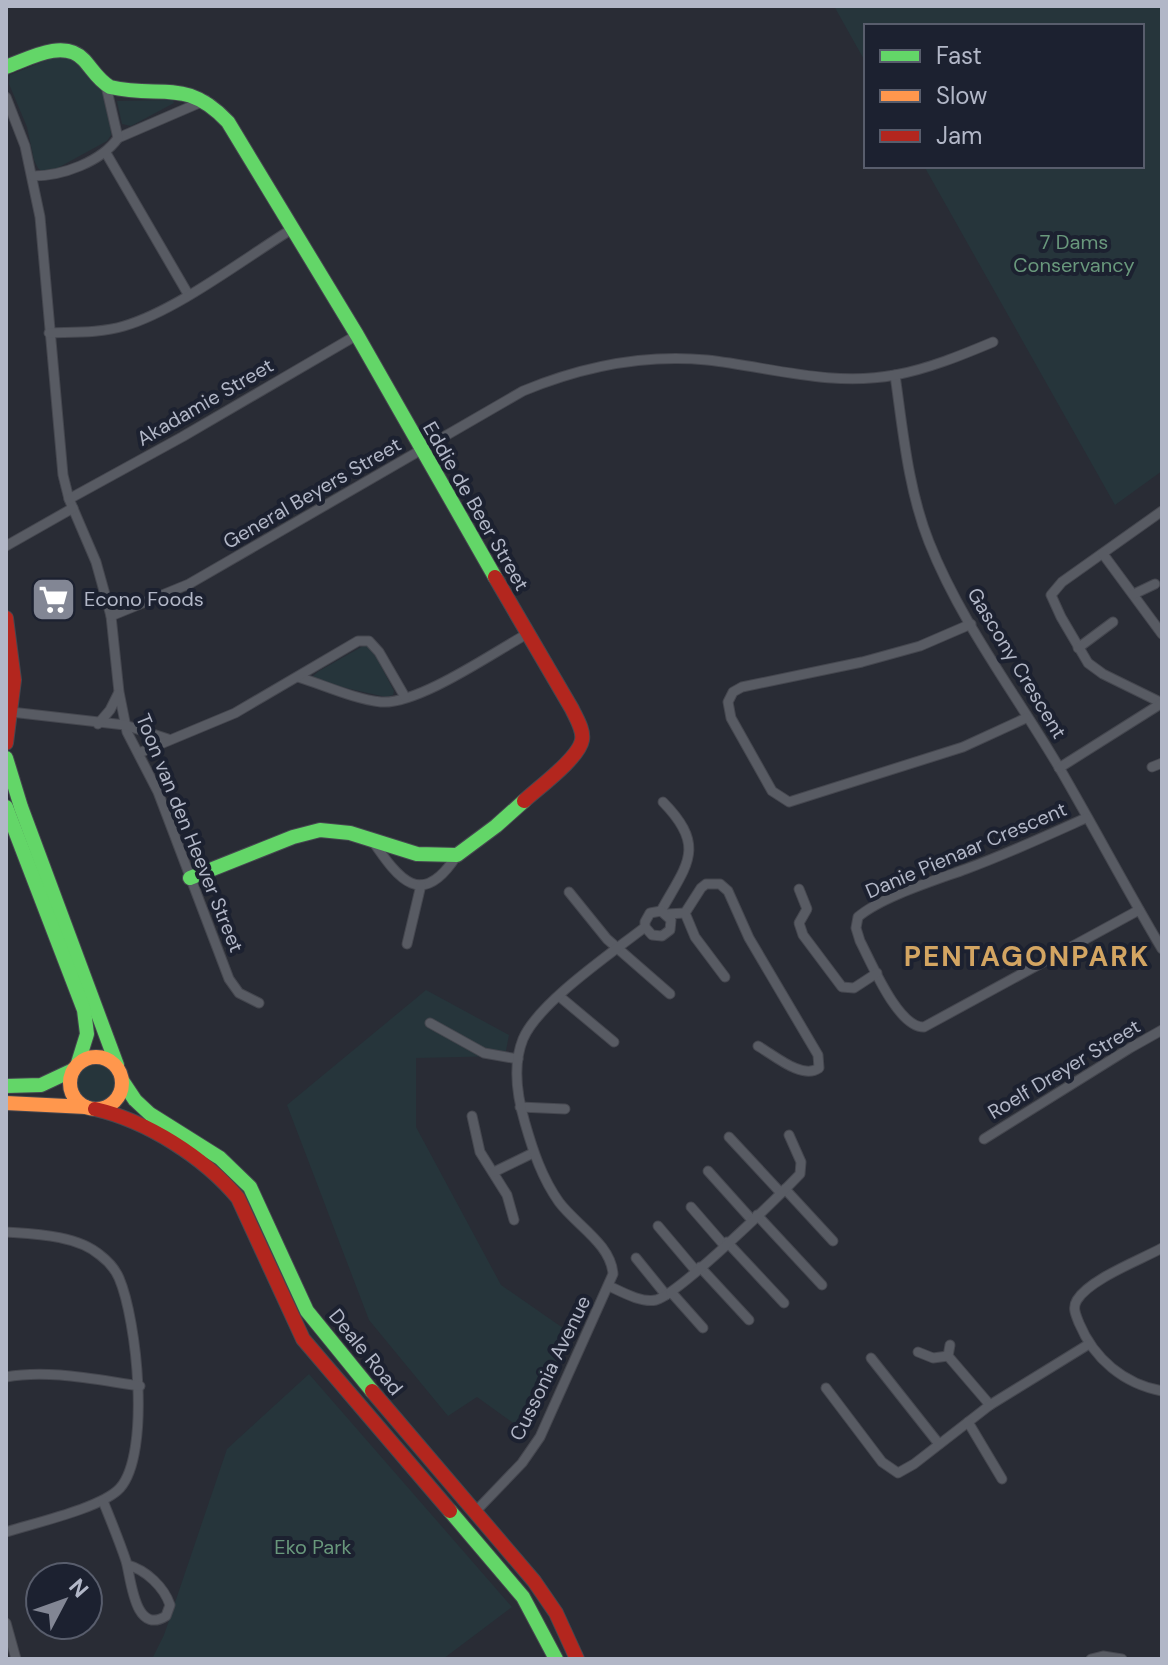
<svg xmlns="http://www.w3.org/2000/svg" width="1168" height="1665" font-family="'DM Sans',sans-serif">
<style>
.green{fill:#26353b}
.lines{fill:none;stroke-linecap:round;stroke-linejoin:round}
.street-casing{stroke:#45474f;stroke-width:11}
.fast-casing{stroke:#45474f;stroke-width:16}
.slow-casing{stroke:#45474f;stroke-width:16}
.jam-casing{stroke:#45474f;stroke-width:16}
.street{stroke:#585b63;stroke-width:9}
.fast{stroke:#63d668;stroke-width:14}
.slow{stroke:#ff974d;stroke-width:14}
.jam{stroke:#b3261e;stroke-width:14}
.labels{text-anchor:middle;stroke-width:8;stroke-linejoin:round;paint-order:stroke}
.park-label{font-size:20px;fill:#69987c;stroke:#1c2130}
.street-label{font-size:20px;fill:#b2b7c7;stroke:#1c2130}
.poi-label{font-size:20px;fill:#b2b7c7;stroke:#1c2130;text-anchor:start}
.district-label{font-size:28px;font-weight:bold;letter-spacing:2px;fill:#d3a562;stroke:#1c2130}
</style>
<rect width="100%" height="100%" fill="#292c35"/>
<!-- green -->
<g class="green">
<path d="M834 6H1162V471L1115 505 924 166H1142V26H866V63Z"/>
<path d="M64 53C97 64 110 104 111 135L107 141 52 171 43 173 38 168 34 160 27 127 9 84 10 75Z"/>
<path d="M173 100 174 103 131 126 122 124 117 101Z"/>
<path d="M365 645 372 649 394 691 393 695 386 697 314 681 313 676 319 671Z"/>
<path d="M426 990 509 1035 505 1056 416 1058V1127L501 1285 573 1335 527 1433 477 1397 448 1416 369 1320 287 1105Z"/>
<circle cx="97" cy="1084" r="21"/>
<path d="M309 1374 512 1607 443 1659H152L164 1635 227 1449Z"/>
</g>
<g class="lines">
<defs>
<g id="street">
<path d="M6 97 25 146 40 217 63 475 69 499 96 562 111 616 119 692 127 732 158 792 229 979 239 993 259 1003"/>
<path d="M118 138 206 100"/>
<path d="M106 153 188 294"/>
<path d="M33 176C62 176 101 162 118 138L106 86"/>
<path d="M49 333C73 332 101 333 124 326 176 311 245 258 292 229"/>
<path d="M895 375C903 431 908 489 929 542 961 623 1016 694 1060 769 1095 829 1127 890 1162 949"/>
<path d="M69 499 182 437 357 335"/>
<path d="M1162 511 1062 582 1051 595 1061 617 1088 663 1103 674 1162 703"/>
<path d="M6 546 73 508"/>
<path d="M1103 554 1162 634"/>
<path d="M1134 594 1155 584"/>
<path d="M111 616 189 584 523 391C581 367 644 354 707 360 770 367 831 387 895 375 928 369 962 355 993 342"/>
<path d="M971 624 920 646 862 662 742 687 733 692 728 702 731 718 772 791 789 802 963 747 1026 718"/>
<path d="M1078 648 1113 622"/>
<path d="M298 677C324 685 354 699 381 702 418 705 494 652 527 634"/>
<path d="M11 712 125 725 168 739"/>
<path d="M98 724 110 710 118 694"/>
<path d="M139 753 235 713 358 641H369L379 652 405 697"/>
<path d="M1152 767 1162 763"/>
<path d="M1059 768 1162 703"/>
<path d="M1086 818C1046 836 1007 854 966 869 936 880 881 897 858 917L856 928 860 941C871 962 898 1028 924 1027L1139 910"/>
<path d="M372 840C399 880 422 910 457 855"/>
<path d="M799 889 807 909 799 923 803 935 842 987 854 988 877 973"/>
<path d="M569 892 607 939 670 994"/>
<path d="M661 911C687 864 707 847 663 802"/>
<path d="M685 913 701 888 706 884H720L728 891 749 938 818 1055 819 1068C802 1080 774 1055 758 1046"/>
<path d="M667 914 685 913 695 937 725 977"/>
<path d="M407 944 421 885"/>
<path d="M559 996 614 1042"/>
<path d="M430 1023 484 1053 518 1059"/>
<path d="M520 1107 565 1109"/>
<path d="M472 1116 480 1152 507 1195 514 1220"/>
<path d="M729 1137 781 1193"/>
<path d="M984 1139 1130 1048 1162 1030"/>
<path d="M708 1171 752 1220"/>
<path d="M494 1172 533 1153"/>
<path d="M785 1189 833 1241"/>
<path d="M691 1207 724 1245"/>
<path d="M757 1215 822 1285"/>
<path d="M658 1226 696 1271"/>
<path d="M6 1232C35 1234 77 1235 100 1255 108 1261 115 1269 119 1278 137 1320 151 1453 120 1488 102 1508 34 1523 6 1532"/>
<path d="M727 1242 784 1303"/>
<path d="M1162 1248C1140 1260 1090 1279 1077 1300 1072 1308 1076 1315 1079 1323 1094 1359 1124 1384 1162 1391"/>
<path d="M636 1258 666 1295"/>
<path d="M700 1267 749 1320"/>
<path d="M609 1286C622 1292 641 1303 656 1300 680 1293 778 1197 800 1174L801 1162 789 1135"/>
<path d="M671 1292 703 1328"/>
<path d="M950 1345 948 1356 990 1405"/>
<path d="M918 1352 933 1358 948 1356"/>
<path d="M871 1358 939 1444"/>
<path d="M6 1377C49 1369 97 1380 140 1386"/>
<path d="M826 1388 882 1462 898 1473 914 1464 990 1405 1089 1344"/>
<path d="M968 1422 1002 1479"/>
<path d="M103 1501C111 1521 119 1540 126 1561 131 1577 134 1636 166 1616L170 1605C164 1587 146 1570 128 1565"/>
<path d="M474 1513 522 1463 540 1437 613 1274C611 1244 576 1225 559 1202 542 1178 533 1151 525 1123 517 1096 512 1066 523 1039 538 1003 613 952 645 927V922L650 913 661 911 671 920 670 930 662 936 652 935 645 927"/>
<path d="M6 1623 16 1659"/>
<path d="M1091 1659 1103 1656 1122 1659"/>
</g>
<g id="fast">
<path d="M6 67C28 59 64 38 84 60 93 70 98 80 110 87 161 99 186 77 228 122L357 335 495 577"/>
<path d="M6 758 21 807 117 1065"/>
<path d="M6 807 84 1010 87 1034 78 1063"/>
<path d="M190 878 293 837 320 830 350 833 417 854 457 855 496 826 524 801"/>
<path d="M123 1082 135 1100 150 1114 220 1158 250 1187 307 1311 372 1391"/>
<path d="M6 1086 41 1085 73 1070"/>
<path d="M450 1511 523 1597 556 1659"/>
</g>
<g id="slow">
<circle cx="96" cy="1083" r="26"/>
<path d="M6 1103 86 1107"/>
</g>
<g id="jam">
<path d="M495 577 572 709C576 718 584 730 582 740 579 758 538 788 524 801"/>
<path d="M6 618 14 680 6 743"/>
<path d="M95 1109C147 1121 204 1157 238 1198L303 1339 450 1511"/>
<path d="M372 1391 534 1581 556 1613 577 1659"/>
</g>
</defs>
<!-- street casing -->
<use href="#street" class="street-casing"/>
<!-- fast casing -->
<use href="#fast" class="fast-casing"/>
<!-- slow casing -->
<use href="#slow" class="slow-casing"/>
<!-- jam casing -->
<use href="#jam" class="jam-casing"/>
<!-- street -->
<use href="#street" class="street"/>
<!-- fast -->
<use href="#fast" class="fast"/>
<!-- slow -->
<use href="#slow" class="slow"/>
<!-- jam -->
<use href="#jam" class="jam"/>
</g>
<!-- icons -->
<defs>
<symbol id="supermarket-square" viewBox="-11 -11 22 22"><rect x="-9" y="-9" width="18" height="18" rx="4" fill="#828694" stroke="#1c2130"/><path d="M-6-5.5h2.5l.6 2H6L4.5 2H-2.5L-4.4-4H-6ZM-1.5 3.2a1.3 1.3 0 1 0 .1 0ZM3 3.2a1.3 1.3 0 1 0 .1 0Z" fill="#fff"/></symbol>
</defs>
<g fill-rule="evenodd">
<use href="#supermarket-square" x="28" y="574" width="51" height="51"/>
</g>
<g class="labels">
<!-- park labels -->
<g class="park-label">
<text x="1074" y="249">7 Dams<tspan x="1074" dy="23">Conservancy</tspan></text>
<text x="313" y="1554">Eko Park</text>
</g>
<!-- street labels -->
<g class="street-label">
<text transform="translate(205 402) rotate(-30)" y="7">Akadamie Street</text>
<text transform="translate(312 493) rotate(-30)" y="7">General Beyers Street</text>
<text transform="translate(476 506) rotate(60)" y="7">Eddie de Beer Street</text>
<text transform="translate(1017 663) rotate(59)" y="7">Gascony Crescent</text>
<text transform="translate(190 833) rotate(68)" y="7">Toon van den Heever Street</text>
<text transform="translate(966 850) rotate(-23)" y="7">Danie Pienaar Crescent</text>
<text transform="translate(1064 1069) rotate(-31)" y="7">Roelf Dreyer Street</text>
<text transform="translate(366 1352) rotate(51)" y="7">Deale Road</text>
<text transform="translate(550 1368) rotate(-64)" y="7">Cussonia Avenue</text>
</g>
<!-- poi labels -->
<g class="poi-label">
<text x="84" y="606">Econo Foods</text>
</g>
<!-- district labels -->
<g class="district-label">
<text x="1027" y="966">PENTAGONPARK</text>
</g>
</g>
<!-- border -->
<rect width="1168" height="1665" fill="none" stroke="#b2b7c7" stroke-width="16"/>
<!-- legend -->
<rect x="864" y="24" width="280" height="144" fill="#1c2130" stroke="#585d6c" stroke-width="2"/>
<rect x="880" y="50" width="40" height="12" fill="#63d668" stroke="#585d6c" stroke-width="2"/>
<text x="936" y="64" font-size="24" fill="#b2b7c7">Fast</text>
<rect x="880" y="90" width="40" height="12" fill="#ff974d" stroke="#585d6c" stroke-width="2"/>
<text x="936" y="104" font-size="24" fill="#b2b7c7">Slow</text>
<rect x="880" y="130" width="40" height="12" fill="#b3261e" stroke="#585d6c" stroke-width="2"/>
<text x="936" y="144" font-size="24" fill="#b2b7c7">Jam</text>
<!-- north arrow -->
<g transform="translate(64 1601) rotate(49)"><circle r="38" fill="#1c2130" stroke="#585d6c" stroke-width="2"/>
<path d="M0-6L14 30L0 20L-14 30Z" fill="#828694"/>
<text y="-12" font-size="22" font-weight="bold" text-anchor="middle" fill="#b2b7c7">N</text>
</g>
</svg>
